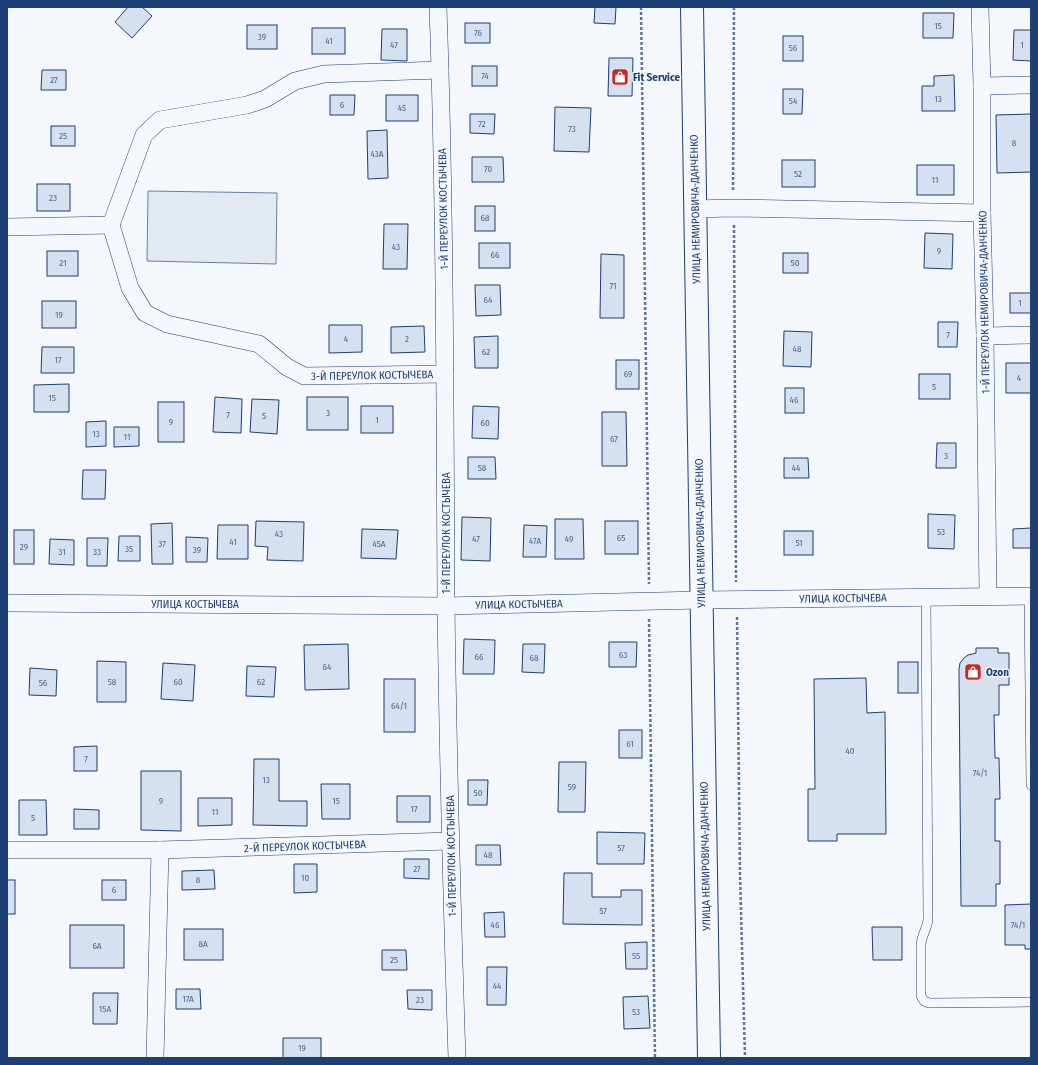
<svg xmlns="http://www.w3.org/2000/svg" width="1038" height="1065" font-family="'Fira Sans Condensed',sans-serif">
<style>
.green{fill:#e3e9f0;stroke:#687fa3}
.building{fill:#d5e0f0;stroke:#1d3f73}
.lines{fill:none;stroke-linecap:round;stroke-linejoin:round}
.service-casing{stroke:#1d3f73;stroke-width:10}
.minor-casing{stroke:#1d3f73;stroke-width:18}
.primary-casing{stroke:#1d3f73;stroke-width:24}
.path{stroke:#5e769c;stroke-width:2.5;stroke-dasharray:3 2;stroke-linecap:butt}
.service{stroke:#f4f7fb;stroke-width:9}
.minor{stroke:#f4f7fb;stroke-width:17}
.primary{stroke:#f4f7fb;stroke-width:22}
.labels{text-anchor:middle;stroke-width:3;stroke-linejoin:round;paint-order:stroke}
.number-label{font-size:9px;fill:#4b6792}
.poi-label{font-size:11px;font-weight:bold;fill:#1d3f73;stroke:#f4f7fb;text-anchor:start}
.street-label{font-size:11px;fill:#1d3f73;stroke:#f4f7fb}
</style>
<rect width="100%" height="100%" fill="#f4f7fb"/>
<!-- green -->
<path class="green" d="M148 191 277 193 276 264 147 261Z"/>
<!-- building -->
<g class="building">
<path d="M128 7H142L152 16 132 38 115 22Z"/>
<path d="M595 7H616L615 24 594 23Z"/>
<path d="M923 13H954L953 38H923Z"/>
<rect x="465" y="23" width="25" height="20"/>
<rect x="247" y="25" width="30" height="24"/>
<rect x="312" y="28" width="33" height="26"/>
<path d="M382 29H407V61L381 60Z"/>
<path d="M1014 30H1031V61L1013 60Z"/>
<rect x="783" y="36" width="20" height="25"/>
<path d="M609 58H633L632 96H608Z"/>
<rect x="472" y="66" width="25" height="20"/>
<path d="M42 70H66V90H41Z"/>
<path d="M954 75 955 111H922V86H934V76Z"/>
<path d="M783 89H803L802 114H783Z"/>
<path d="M330 95H355L354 115H330Z"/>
<rect x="386" y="95" width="32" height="26"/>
<path d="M555 107 591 108 589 152 554 151Z"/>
<path d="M470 114H495L494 134 470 133Z"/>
<path d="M1031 114V172L997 173 996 115Z"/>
<rect x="51" y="126" width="24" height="20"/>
<path d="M387 130 388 178 368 179 367 131Z"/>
<path d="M472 157H503L504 182H472Z"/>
<rect x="782" y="160" width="33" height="27"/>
<rect x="917" y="165" width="37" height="30"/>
<rect x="37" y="184" width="33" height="27"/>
<rect x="475" y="206" width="20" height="25"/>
<path d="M384 224H408L407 269H383Z"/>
<path d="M925 233 953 234 952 269 924 268Z"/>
<rect x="479" y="243" width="31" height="25"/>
<rect x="47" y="251" width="31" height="25"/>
<rect x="783" y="253" width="25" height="20"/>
<path d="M601 254 624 255V318H600Z"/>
<path d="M475 285H500L501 315 476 316Z"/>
<rect x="1010" y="293" width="21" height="20"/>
<rect x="42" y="301" width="34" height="27"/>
<path d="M938 322H958L957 347H938Z"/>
<path d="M329 325H362V352L329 353Z"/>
<path d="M424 326 425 352 391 353V327Z"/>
<path d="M784 331 812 332 811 367 783 366Z"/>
<path d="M498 336V368H475L474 337Z"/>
<path d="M42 347H74V373H41Z"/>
<rect x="616" y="360" width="23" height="29"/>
<rect x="1006" y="363" width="25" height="30"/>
<rect x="919" y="374" width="31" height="25"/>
<path d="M69 384V412H34V385Z"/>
<rect x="785" y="388" width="19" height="25"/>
<path d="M215 397 242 399 241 433 213 432Z"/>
<rect x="307" y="397" width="41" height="33"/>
<path d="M252 399 279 400 277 434 250 432Z"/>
<rect x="158" y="402" width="26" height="40"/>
<rect x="361" y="406" width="32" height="27"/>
<path d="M473 406 499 407 498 439 472 438Z"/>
<path d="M602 412H626L627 466H602Z"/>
<path d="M106 421V446L86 447V422Z"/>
<path d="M114 427H139V446L114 447Z"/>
<path d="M937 443H956V468H936Z"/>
<path d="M468 457H495L496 479H468Z"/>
<path d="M784 458H808L809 478H784Z"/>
<path d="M83 470H106L105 499H82Z"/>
<path d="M928 514 955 515 954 549 928 548Z"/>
<path d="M462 517 491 518 490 561 461 560Z"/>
<path d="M555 519H583L584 559H555Z"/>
<path d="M256 521 304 522 303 561 267 560 268 547 255 546Z"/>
<rect x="605" y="521" width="33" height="33"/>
<path d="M172 523 173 564H152L151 524Z"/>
<path d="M218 525H248V559H217Z"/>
<path d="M524 525 547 526 546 557H523Z"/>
<path d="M1031 528V548H1013V529Z"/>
<path d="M362 529 398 530 396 559 361 558Z"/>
<rect x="14" y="530" width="20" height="34"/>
<rect x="784" y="531" width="29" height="24"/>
<path d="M119 536H140V561H118Z"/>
<path d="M186 537 208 538 207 562H186Z"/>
<path d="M87 538H108L107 566H87Z"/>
<path d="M50 539 74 540V565L49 564Z"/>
<path d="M464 639 495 640 494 674H463Z"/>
<path d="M609 642H637L636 667H609Z"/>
<path d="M348 644 349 689 305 690 304 645Z"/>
<path d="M523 644H545L544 673 522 672Z"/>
<path d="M976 648H998V653H1009V685H999V715H994L995 758H999L1000 799H995V841H1000V884H996V906H961L959 669 960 663 964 658 968 655 976 653Z"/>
<path d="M97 661 126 662V702H97Z"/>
<rect x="898" y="662" width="20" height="31"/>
<path d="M163 663 195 665 193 701 161 699Z"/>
<path d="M247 666 276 667 274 697 246 696Z"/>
<path d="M30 668 57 670 56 696 29 695Z"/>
<path d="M866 678 867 713 885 712 886 834H837V841H808V789H815L814 679Z"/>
<rect x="384" y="679" width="31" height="53"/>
<rect x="619" y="730" width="23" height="28"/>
<path d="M97 746V771H74V747Z"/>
<path d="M254 759H279V801H307V826L253 825Z"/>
<path d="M559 762H586L585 812H558Z"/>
<path d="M141 771H181V831L141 830Z"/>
<path d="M468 780H488L487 805H468Z"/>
<path d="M321 784H350V819H322Z"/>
<rect x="397" y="796" width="33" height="26"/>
<path d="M198 798H232V825L198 826Z"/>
<path d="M19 800H46L47 835H19Z"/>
<path d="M74 809 99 810V829H74Z"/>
<path d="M597 832 645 833 644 864H597Z"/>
<path d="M476 845H500L501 865H476Z"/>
<path d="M404 859H429V879L404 878Z"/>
<path d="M294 864H317V892L294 893Z"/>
<path d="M214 870 215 889 182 890V871Z"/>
<path d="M564 873H592V897H621V890H642V925L563 924Z"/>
<rect x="7" y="880" width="8" height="34"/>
<rect x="102" y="880" width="24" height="20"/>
<path d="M1031 904V949H1025V945H1005V905Z"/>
<path d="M504 912 505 937H485L484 913Z"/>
<rect x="70" y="925" width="54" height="43"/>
<path d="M872 927H902V960H873Z"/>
<rect x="184" y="929" width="39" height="31"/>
<path d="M647 942V969H626L625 943Z"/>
<path d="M382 950H406L407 970H382Z"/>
<path d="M487 967H507L506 1005H487Z"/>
<path d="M176 989H200L201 1009H176Z"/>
<path d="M407 990H432V1010L408 1009Z"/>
<path d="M93 993H118L117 1024H93Z"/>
<path d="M648 996 650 1028 624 1029 623 997Z"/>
<rect x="283" y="1038" width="38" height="20"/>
</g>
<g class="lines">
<defs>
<g id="service">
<path d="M1029 596 1031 785"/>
<path d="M926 597 928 920C927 928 922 935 921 944V996L924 1001 929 1003 1031 1002"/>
</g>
<g id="minor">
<path d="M438 7C445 206 445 405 446 604 448 755 452 907 457 1058"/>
<path d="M980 7 982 86V213L985 336 988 596"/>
<path d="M440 70 324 74 295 81 265 99 247 105 160 120 144 135 111 225 130 288 145 313 167 324 259 344 287 367 304 376 445 374"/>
<path d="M982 86 1031 85"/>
<path d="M694 209 733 208 982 213"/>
<path d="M7 227 111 225"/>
<path d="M985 336 1031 335"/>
<path d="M7 603 446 606 701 600 1031 596"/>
<path d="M7 850H160L450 841"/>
<path d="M155 1058 160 850"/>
</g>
<path id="primary" d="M692 7 709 1058"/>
</defs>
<!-- service casing -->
<use href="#service" class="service-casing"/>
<!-- minor casing -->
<use href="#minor" class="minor-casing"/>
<!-- primary casing -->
<use href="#primary" class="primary-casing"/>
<!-- path -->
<g class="path">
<path d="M641 7 649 584"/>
<path d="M733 190 734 7"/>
<path d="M734 225 736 582"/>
<path d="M737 617 740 874 745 1058"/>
<path d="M649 619 655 1058"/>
</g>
<!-- service -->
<use href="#service" class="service"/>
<!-- minor -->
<use href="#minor" class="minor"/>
<!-- primary -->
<use href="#primary" class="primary"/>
</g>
<!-- icons -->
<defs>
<symbol id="shop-square" viewBox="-11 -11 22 22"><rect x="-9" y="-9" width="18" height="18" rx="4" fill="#c62828" stroke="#f4f7fb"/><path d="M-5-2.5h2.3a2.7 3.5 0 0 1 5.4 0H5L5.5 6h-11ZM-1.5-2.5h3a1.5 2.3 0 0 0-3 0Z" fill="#fff"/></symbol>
</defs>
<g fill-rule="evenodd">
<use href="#shop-square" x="610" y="67" width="20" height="20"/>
<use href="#shop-square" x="963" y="662" width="20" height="20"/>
</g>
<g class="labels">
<!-- number labels -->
<g class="number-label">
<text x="938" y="29">15</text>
<text x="478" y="36">76</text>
<text x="262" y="40">39</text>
<text x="329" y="44">41</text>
<text x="394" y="48">47</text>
<text x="1022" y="48">1</text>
<text x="793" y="51">56</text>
<text x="485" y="79">74</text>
<text x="54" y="83">27</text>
<text x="938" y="102">13</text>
<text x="793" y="104">54</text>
<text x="342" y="108">6</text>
<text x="402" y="111">45</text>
<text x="482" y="127">72</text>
<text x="572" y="132">73</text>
<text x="63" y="139">25</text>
<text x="1014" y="146">8</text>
<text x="377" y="157">43А</text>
<text x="488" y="172">70</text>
<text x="798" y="177">52</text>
<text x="935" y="183">11</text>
<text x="53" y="201">23</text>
<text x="485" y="221">68</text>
<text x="396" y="250">43</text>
<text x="939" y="254">9</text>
<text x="495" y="258">66</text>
<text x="63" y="266">21</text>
<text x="795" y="266">50</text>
<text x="613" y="289">71</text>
<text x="488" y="303">64</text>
<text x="1020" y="306">1</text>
<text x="59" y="318">19</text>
<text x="948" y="338">7</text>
<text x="346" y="342">4</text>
<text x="407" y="342">2</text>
<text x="797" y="352">48</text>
<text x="486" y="355">62</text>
<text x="58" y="363">17</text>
<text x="628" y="377">69</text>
<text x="1019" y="381">4</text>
<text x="934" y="390">5</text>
<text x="52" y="401">15</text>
<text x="794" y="403">46</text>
<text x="328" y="416">3</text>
<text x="228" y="418">7</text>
<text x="264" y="419">5</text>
<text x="377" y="423">1</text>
<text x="171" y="425">9</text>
<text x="485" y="426">60</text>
<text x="96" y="437">13</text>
<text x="127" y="440">11</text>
<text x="614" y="442">67</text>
<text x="946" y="459">3</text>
<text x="482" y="471">58</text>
<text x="796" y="471">44</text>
<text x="941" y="535">53</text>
<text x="279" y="537">43</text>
<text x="621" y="541">65</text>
<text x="476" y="542">47</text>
<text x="569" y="542">49</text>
<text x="535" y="544">47А</text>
<text x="233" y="545">41</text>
<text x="799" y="546">51</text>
<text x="162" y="547">37</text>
<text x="379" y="547">45А</text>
<text x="24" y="550">29</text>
<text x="129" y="552">35</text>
<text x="197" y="553">39</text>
<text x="62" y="555">31</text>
<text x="97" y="555">33</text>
<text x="623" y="658">63</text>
<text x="479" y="660">66</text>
<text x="534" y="661">68</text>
<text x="327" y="670">64</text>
<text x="112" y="685">58</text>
<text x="178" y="685">60</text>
<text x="261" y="685">62</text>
<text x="43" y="686">56</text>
<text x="399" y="709">64/1</text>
<text x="630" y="747">61</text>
<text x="850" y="754">40</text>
<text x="86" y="762">7</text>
<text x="980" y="776">74/1</text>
<text x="266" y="783">13</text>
<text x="572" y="790">59</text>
<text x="478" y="796">50</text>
<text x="161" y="804">9</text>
<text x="336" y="804">15</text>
<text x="414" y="812">17</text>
<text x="215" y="815">11</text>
<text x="33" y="821">5</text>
<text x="621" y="851">57</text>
<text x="488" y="858">48</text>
<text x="417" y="872">27</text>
<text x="305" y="881">10</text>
<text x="198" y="883">8</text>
<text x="114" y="893">6</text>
<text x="603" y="914">57</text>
<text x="495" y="928">46</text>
<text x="1018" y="928">74/1</text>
<text x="203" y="947">8А</text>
<text x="97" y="949">6А</text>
<text x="636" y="959">55</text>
<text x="394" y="963">25</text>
<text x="497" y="989">44</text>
<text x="188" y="1002">17А</text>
<text x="420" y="1003">23</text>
<text x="105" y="1012">15А</text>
<text x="636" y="1015">53</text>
<text x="302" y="1051">19</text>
</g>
<!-- poi labels -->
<g class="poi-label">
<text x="633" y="81">Fit Service</text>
<text x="986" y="676">Ozon</text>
</g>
<!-- street labels -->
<g class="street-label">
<text transform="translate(443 209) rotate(-91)" y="4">1-Й ПЕРЕУЛОК КОСТЫЧЕВА</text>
<text transform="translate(695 209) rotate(-91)" y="4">УЛИЦА НЕМИРОВИЧА-ДАНЧЕНКО</text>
<text transform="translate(984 302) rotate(-91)" y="4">1-Й ПЕРЕУЛОК НЕМИРОВИЧА-ДАНЧЕНКО</text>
<text transform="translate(372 375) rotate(-1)" y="4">3-Й ПЕРЕУЛОК КОСТЫЧЕВА</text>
<text transform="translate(446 533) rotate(-90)" y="4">1-Й ПЕРЕУЛОК КОСТЫЧЕВА</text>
<text transform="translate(700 533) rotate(-91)" y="4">УЛИЦА НЕМИРОВИЧА-ДАНЧЕНКО</text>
<text transform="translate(843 598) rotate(-1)" y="4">УЛИЦА КОСТЫЧЕВА</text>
<text x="195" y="608">УЛИЦА КОСТЫЧЕВА</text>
<text transform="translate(519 604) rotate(-1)" y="4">УЛИЦА КОСТЫЧЕВА</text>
<text transform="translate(305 846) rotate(-2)" y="4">2-Й ПЕРЕУЛОК КОСТЫЧЕВА</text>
<text transform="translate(451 856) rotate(-91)" y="4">1-Й ПЕРЕУЛОК КОСТЫЧЕВА</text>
<text transform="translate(705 856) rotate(-91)" y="4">УЛИЦА НЕМИРОВИЧА-ДАНЧЕНКО</text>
</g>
</g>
<!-- border -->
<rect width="1038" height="1065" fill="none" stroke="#1d3f73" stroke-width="16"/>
</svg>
